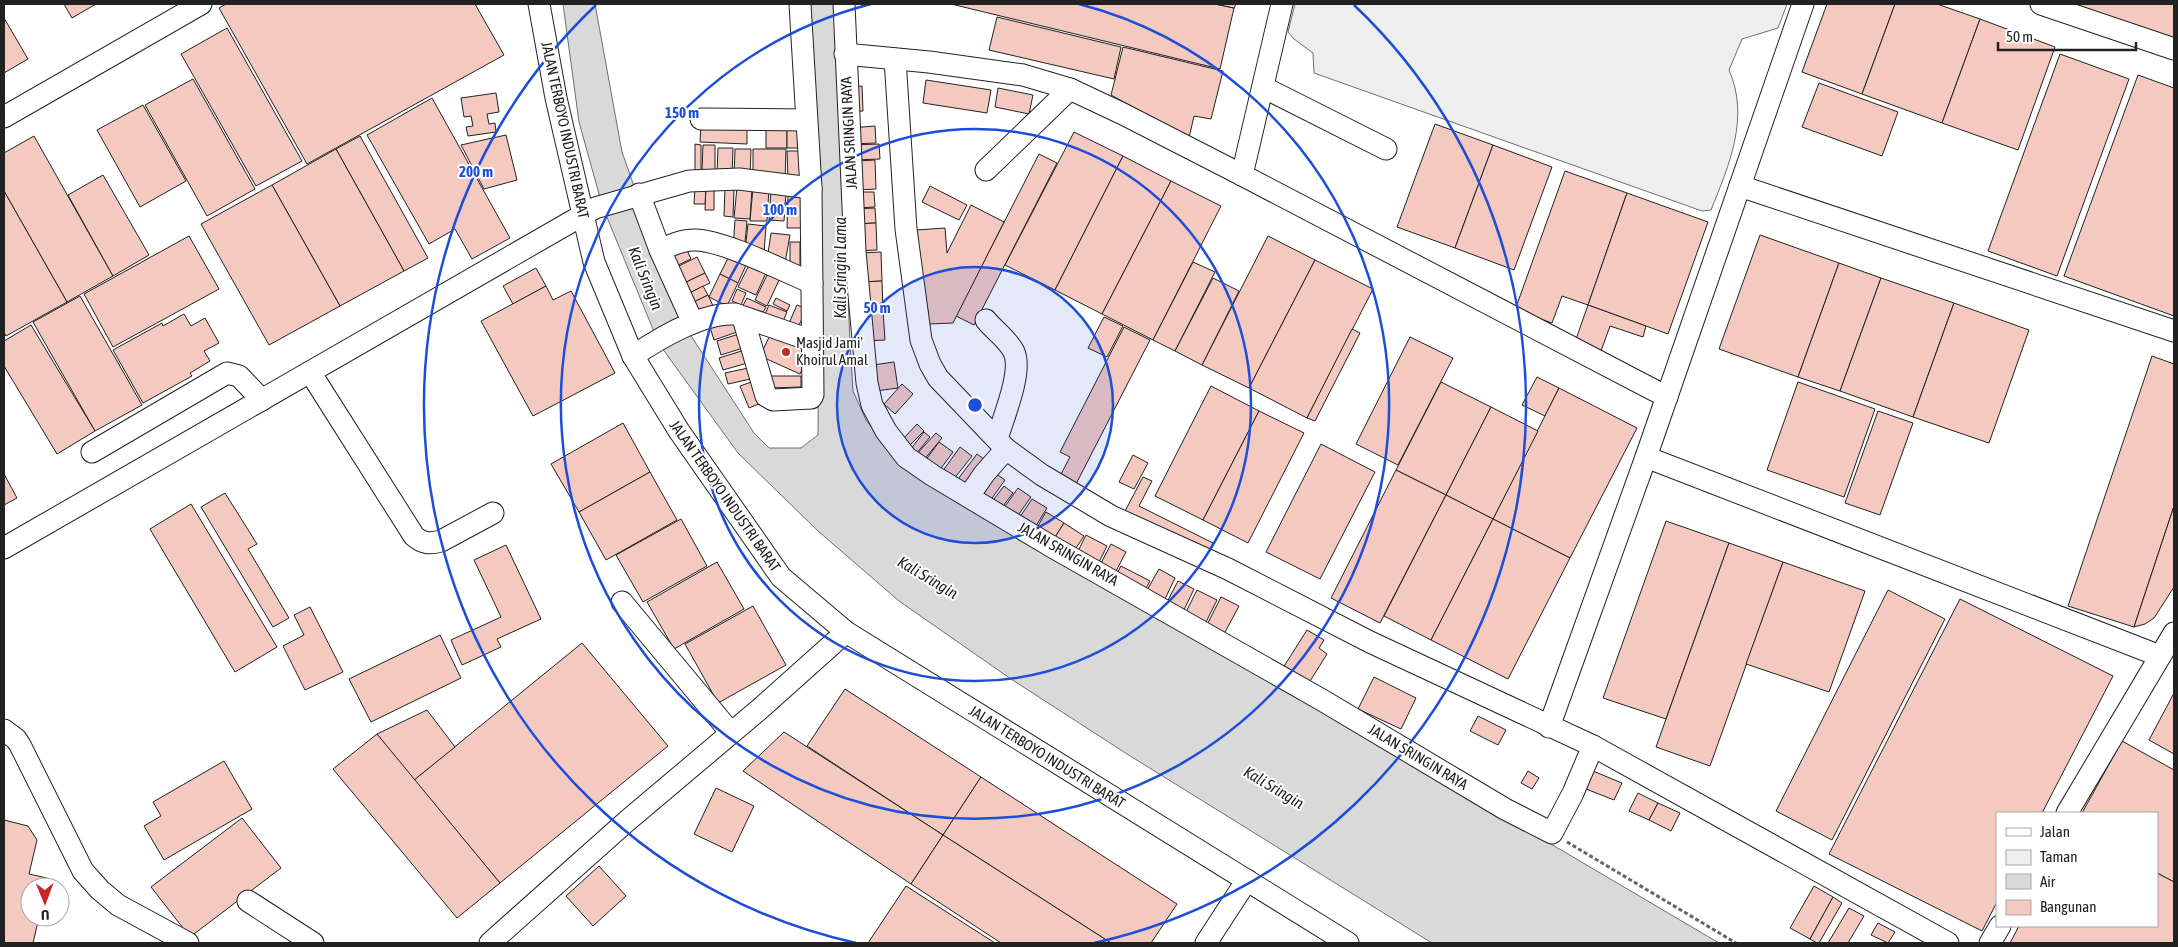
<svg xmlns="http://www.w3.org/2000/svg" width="2178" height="947" font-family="'Asap Condensed',sans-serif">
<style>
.green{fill:#eee;stroke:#6f6f6f}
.water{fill:#d9d9d9;stroke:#6f6f6f}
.building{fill:#f3c9c0;stroke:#222}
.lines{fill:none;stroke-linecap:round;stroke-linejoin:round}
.minor-casing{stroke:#222;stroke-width:23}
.path{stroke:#646464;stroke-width:3;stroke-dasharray:4 2.5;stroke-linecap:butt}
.minor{stroke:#fff;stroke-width:21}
.ring{fill:none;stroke:#1d4ed8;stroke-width:2.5}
.poi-dot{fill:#c62828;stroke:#fff;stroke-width:2}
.labels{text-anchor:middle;stroke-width:4;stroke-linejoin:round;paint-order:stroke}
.street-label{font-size:15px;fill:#222;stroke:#fff}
.poi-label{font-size:15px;fill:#222;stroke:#fff;text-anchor:start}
.water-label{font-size:16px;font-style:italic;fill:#222;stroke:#fff}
.centre{fill:#1d4ed8;stroke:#fff;stroke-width:2.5}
.ring-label{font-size:15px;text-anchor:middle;font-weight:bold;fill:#1d4ed8;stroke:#fff;stroke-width:4;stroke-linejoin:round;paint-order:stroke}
</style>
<rect width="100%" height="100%" fill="#fff"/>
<!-- green -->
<path class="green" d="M1295 4H1787L1778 28 1742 39 1729 70C1750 118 1729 165 1711 210L1702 211 1314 73 1313 53 1294 39 1288 32Z"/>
<!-- water -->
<g class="water">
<path d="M563 4H595L622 152 635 189 601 201 579 122Z"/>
<path d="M806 4H836L850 343 853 391 866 420 894 457 1719 943H1432L1127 754 1011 679 899 601 818 531 738 453 662 348 688 331 754 433 769 448H801L818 435 820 158 811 96Z"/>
<path d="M638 200 684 324 657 339 604 210Z"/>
</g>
<!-- building -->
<g class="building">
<path d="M64 4H96L72 18Z"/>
<path d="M226 4H475L504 55 307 164 219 8Z"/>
<path d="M951 4H1215L1234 8 1220 69Z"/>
<path d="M1215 4H1236L1234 8Z"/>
<path d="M1827 4H1895L1862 94 1802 72Z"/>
<path d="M1895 4H1937L1980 19 1942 123 1862 94Z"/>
<path d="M2067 4H2174V40Z"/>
<path d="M997 17 1121 47 1114 79 989 50Z"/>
<path d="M4 18 28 59 4 73Z"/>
<path d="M1980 19 2055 47 2018 150 1942 123Z"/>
<path d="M227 28 302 161 256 186 181 54Z"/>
<path d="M1123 47 1223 71 1211 119 1194 116 1189 138 1111 95Z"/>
<path d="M2060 54 2129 79 2057 276 1988 251Z"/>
<path d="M2138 75 2174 88V316L2064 276Z"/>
<path d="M193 79 255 189 207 216 145 105Z"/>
<path d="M926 80 991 90 987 113 923 103Z"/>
<path d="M1819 83 1898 112 1882 156 1802 127Z"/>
<path d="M862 86 863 111 850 112 848 87Z"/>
<path d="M998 88 1033 95 1029 114 995 107Z"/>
<path d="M496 93 499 112 487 114 489 124 495 123 496 132 468 136 466 127 473 126 471 116 464 117 461 98Z"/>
<path d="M432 98 510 238 472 259 455 229 429 244 367 135Z"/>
<path d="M143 105 186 181 140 207 97 130Z"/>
<path d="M1435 124 1493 145 1455 248 1397 227Z"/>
<path d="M701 126 747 127V144L700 142Z"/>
<path d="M875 126 876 143 851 144 850 128Z"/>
<rect x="766" y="128" width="21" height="20"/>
<rect x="787" y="128" width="17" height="20"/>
<path d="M1074 132 1123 156 1055 290 1005 265Z"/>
<path d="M506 135 517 180 484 189 461 145Z"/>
<path d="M34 136 113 276 67 302 4 191V153Z"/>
<path d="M360 136 428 258 404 271 336 149Z"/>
<path d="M695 144 701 145V171H695Z"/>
<path d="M879 144 880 159 854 160 853 145Z"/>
<path d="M703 145H715V171H702Z"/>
<path d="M1493 145 1552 167 1514 270 1455 248Z"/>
<path d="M718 148H733L732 174H717Z"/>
<path d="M336 149 404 271 340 306 272 185Z"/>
<path d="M735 149H751L750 177H734Z"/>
<path d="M753 149H786L785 179 753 178Z"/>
<path d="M787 151H800V178H788Z"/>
<path d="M1039 154 1057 163 974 325 956 316Z"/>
<path d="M1123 156 1171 181 1102 314 1055 290Z"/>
<path d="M875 160 876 189 858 190 857 161Z"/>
<path d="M1565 171 1627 193 1588 305 1562 296 1552 323 1515 310Z"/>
<path d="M103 175 149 255 113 276 68 195Z"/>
<path d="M1171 181 1221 206 1153 340 1102 314Z"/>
<path d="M272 185 340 306 269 345 201 224Z"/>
<path d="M706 186H714V210H705Z"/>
<path d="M930 186 967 205 959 220 922 202Z"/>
<path d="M695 187H706L705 204H694Z"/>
<path d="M737 187 752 188 750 219 734 218Z"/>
<path d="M725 188H734L733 217 724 216Z"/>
<path d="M753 188 769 189 767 221H750Z"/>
<path d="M4 191 67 302 6 336 4 332Z"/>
<path d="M771 191 786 192 784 221 769 220Z"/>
<path d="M857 192H874L875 207 858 208Z"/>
<path d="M1627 193 1708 222 1668 334 1588 305Z"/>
<path d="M788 195H806L805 228H787Z"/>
<path d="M971 205 1004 222 953 323 929 324 928 310 920 306 916 230 945 228 947 253Z"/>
<path d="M875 208 876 223 854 224 853 209Z"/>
<path d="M735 220 747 221 744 253 733 250Z"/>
<path d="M876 223 877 250 856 251 854 224Z"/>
<path d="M748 224 766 226 764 253 745 251Z"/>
<path d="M771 233 790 235 785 263 767 260Z"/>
<path d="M1760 235 1839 263 1798 377 1719 349Z"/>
<path d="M189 236 219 289 113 347 84 294Z"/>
<path d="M1268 236 1315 260 1249 388 1202 365Z"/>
<rect x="790" y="242" width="10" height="24"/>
<path d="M686 248 691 259 672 268 667 257Z"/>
<path d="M881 252 882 281 862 282 860 253Z"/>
<path d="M730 254 747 263 738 283 720 274Z"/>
<path d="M697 257 705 273 678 286 671 270Z"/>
<path d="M1315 260 1373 289 1307 418 1249 388Z"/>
<path d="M1193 262 1215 272 1175 351 1153 340Z"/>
<path d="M1839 263 1881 278 1840 391 1798 377Z"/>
<path d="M749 265 766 273 756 295 738 287Z"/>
<path d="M536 268 546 286 513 304 503 286Z"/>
<path d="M705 273 710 283 683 296 678 286Z"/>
<path d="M768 273 780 278 767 306 755 300Z"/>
<path d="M720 274 738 283 727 306 709 297Z"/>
<path d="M1213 278 1239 291 1202 365 1175 351Z"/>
<path d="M1881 278 1954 303 1913 417 1840 391Z"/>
<path d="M882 281 883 311 863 312 862 282Z"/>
<path d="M546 286 553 300 571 291 615 373 533 416 481 321Z"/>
<path d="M703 286 708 295 686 306 682 297Z"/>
<path d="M737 289 746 293 741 305 732 301Z"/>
<path d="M708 295 714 308 692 319 686 306Z"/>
<path d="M80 296 142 405 95 431 33 322Z"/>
<path d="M747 298 766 307 759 320 740 311Z"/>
<path d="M776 298 790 305 787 311 773 304Z"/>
<path d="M1954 303 2029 330 1989 443 1913 417Z"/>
<path d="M769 305 787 312 780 328 762 321Z"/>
<path d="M797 305 807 309 798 327 789 323Z"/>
<path d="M1588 305 1646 326 1643 337 1610 326 1601 351 1575 342Z"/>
<path d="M883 311 885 340 865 341 863 312Z"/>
<path d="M184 314 191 326 205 318 219 343 204 351 210 361 190 373 192 376 143 403 113 350 162 323 163 326Z"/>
<path d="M1104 317 1123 326 1107 357 1088 348Z"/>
<path d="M733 320 737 332 714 340 710 327Z"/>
<path d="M31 325 95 431 57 454 4 366V341Z"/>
<path d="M1124 327 1150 340 1076 484 1060 476 1070 457 1060 452Z"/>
<path d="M1352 329 1360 333 1315 421 1307 418Z"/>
<path d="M772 331 812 348 800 374 760 356Z"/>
<path d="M742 333 746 347 721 355 717 341Z"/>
<path d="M1410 337 1453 358 1398 465 1356 444Z"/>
<path d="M748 349 751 362 723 370 719 358Z"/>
<path d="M2152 356 2174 364V506L2134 627 2068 606Z"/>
<path d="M894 362 898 388 876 391 873 365Z"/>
<path d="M753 367 755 378 728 384 725 373Z"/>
<path d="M767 376H801V387L768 388Z"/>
<path d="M1537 377 1559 388 1545 416 1522 405Z"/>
<path d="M754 381 763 402 749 408 740 386Z"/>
<path d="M1441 382 1491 407 1446 495 1396 470Z"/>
<path d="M1798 382 1875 409 1844 497 1767 470Z"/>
<path d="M902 384 913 394 895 414 884 404Z"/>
<path d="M1211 386 1259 411 1203 520 1155 496Z"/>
<path d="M1559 388 1637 428 1570 558 1493 519Z"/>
<path d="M1491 407 1538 431 1493 519 1446 495Z"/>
<path d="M1259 411 1304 433 1248 543 1203 520Z"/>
<path d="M1878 411 1913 423 1880 515 1845 503Z"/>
<path d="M623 423 650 472 579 512 551 464Z"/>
<path d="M917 424 924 431 909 446 902 440Z"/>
<path d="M924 432 930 437 911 460 906 455Z"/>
<path d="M936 433 942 438 922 462 915 456Z"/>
<path d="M939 442 953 452 936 475 922 465Z"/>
<path d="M1321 444 1375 472 1320 579 1266 552Z"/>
<path d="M960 447 972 456 953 480 942 472Z"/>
<path d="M977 454 988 462 969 487 958 479Z"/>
<path d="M1133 455 1148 463 1134 489 1119 482Z"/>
<path d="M1396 470 1446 495 1380 623 1331 598Z"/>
<path d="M992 471 1005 480 987 505 974 496Z"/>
<path d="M650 472 677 520 606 560 579 512Z"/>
<path d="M4 474 17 498 4 505Z"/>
<path d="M1143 477 1152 481 1139 506 1213 543 1207 555 1124 513Z"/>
<path d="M1004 486 1013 493 1000 510 991 503Z"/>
<path d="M1018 488 1031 497 1014 521 1001 512Z"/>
<path d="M225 493 257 544 248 549 289 618 273 627 201 507Z"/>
<path d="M1446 495 1493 519 1431 640 1384 616Z"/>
<path d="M1032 499 1047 508 1034 529 1018 520Z"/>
<path d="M191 504 277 647 235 672 150 529Z"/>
<path d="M2174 506V587L2154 618 2145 624 2134 627Z"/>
<path d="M1046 512 1064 523 1052 542 1035 531Z"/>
<path d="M681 519 707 566 643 602 616 555Z"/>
<path d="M1493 519 1570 558 1508 679 1431 640Z"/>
<path d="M1666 521 1729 543 1666 719 1603 698Z"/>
<path d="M1064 523 1084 536 1072 554 1052 542Z"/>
<path d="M1086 535 1107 546 1096 568 1075 557Z"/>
<path d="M1729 543 1783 562 1710 766 1656 747Z"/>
<path d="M1111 544 1126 552 1114 575 1099 567Z"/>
<path d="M506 545 541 619 497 639 501 647 462 665 451 640 501 617 474 560Z"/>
<path d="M717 562 744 609 674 649 647 602Z"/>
<path d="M1783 562 1865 591 1829 692 1746 664Z"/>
<path d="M1121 566 1150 581 1143 594 1114 579Z"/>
<path d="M1159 569 1175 578 1164 601 1146 592Z"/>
<path d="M1178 581 1194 589 1183 612 1166 604Z"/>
<path d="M1197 590 1217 600 1205 624 1185 614Z"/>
<path d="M1888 590 1945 619 1832 840 1776 811Z"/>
<path d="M1221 597 1239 606 1223 636 1206 627Z"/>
<path d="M1960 599 2113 676 2042 813H1997V902L1982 931 1829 854Z"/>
<path d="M753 606 786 665 718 703 685 644Z"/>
<path d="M310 607 343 672 305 690 283 646 304 635 294 615Z"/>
<path d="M1307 630 1324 640 1319 648 1327 654 1307 686 1281 671Z"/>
<path d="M440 635 461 678 371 722 349 679Z"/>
<path d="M582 643 668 746 500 883 414 780Z"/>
<path d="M1374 677 1416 698 1401 729 1358 709Z"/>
<path d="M845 689 981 777 943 835 807 746Z"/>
<path d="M2174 693V754L2149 740Z"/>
<path d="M427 710 455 747 414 780 377 734Z"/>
<path d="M1478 716 1506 730 1498 745 1470 731Z"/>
<path d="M784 732 943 835 911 884 743 771Z"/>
<path d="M377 734 500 883 457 918 333 769Z"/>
<path d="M2122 741 2174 770V882L2157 873V813H2082Z"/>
<path d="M224 761 252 809 164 860 144 826 161 816 153 802Z"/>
<path d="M1588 769 1622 783 1614 800 1581 787Z"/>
<path d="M1528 771 1539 778 1532 789 1521 783Z"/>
<path d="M981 777 1177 904 1151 943H1111L943 835Z"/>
<path d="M716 788 754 806 732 852 694 834Z"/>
<path d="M1638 793 1658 803 1649 820 1629 811Z"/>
<path d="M1658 803 1680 813 1671 831 1649 820Z"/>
<path d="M242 818 281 868 190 937 151 887Z"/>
<path d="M4 820 28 826 37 840 29 874 47 878 45 887H30V917H39L33 943H4Z"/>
<path d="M943 835 1111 943H1001L911 884Z"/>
<path d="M599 866 626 896 593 926 566 896Z"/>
<path d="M2157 873 2174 882V943H2010L2019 926H2157Z"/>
<path d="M906 886 995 943H868Z"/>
<path d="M1814 886 1833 897 1810 939 1790 928Z"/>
<path d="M1833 897 1842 903 1819 943H1817L1810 939Z"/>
<path d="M1849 908 1864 916 1848 943H1828Z"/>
<path d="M1878 923 1895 932 1888 943 1871 935Z"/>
</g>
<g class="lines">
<defs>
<g id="minor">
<path d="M539 4 556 98 594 262 633 356 679 431 781 577 846 632 1348 943"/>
<path d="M844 4 855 251 867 383 872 405 886 431 906 457 932 475 1049 545 1322 700 1505 809 1552 833 1573 793 1593 746"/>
<path d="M2041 4 2174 49"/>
<path d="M845 54 929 62 1023 75 1070 89 1123 114 1242 175 1667 397"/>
<path d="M895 59 906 229 921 340 930 364 938 378 1006 449"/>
<path d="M1263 87 1386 149"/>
<path d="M4 117 201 4"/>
<path d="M701 119 806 120"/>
<path d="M986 170 1070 89"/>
<path d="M1242 175 1282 4"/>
<path d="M1740 186 2174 331"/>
<path d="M639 194 660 250 693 323"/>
<path d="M660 250C671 245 682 240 693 240 719 238 786 272 812 283"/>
<path d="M743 318 766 396 773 400 811 398 813 395 811 188 800 4"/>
<path d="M986 320C994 330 1009 341 1014 352 1023 372 1003 418 997 439"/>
<path d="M633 356C658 339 703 312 735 314L813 341"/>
<path d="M310 372 414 536C423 544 430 544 441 541L493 513"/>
<path d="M92 452 227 373 239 376 262 400"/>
<path d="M1646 457 2160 656"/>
<path d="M969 496 984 474 1006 449 1042 475 1111 516 1228 569 1370 642 1593 746 1948 943"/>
<path d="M4 548 595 208 689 181 739 179 811 188"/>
<path d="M622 602 731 733"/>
<path d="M1549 727 1646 457 1803 4"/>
<path d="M4 730 16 739 20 745 83 871 100 890 118 905 188 943"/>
<path d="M2067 813 2174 633"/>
<path d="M248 901 313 943"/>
<path d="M490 943 627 821 761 708 846 632"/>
<path d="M1206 943 1247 880"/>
<path d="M1990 943 2000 926"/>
</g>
</defs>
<!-- minor casing -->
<use href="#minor" class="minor-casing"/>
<!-- path -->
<path class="path" d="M1567 842 1736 943"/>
<!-- minor -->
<use href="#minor" class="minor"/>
</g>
<!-- distance rings -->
<circle cx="975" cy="405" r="138" fill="#1d4ed8" fill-opacity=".12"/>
<g class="ring">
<circle cx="975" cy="405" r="138"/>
<circle cx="975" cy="405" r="276"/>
<path d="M1079 4A414 414 0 1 1 871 4"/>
<path d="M856 943A551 551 0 0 1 596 5M1354 5A551 551 0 0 1 1094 943"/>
</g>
<!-- markers -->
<circle class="poi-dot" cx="786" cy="352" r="5"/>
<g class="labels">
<!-- street labels -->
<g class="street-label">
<text transform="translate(565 130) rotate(78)" y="5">JALAN TERBOYO INDUSTRI BARAT</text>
<text transform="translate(849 133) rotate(-93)" y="5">JALAN SRINGIN RAYA</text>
<text transform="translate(725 496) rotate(55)" y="5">JALAN TERBOYO INDUSTRI BARAT</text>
<text transform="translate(1068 554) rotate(30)" y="5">JALAN SRINGIN RAYA</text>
<text transform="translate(1047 757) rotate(32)" y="5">JALAN TERBOYO INDUSTRI BARAT</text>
<text transform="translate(1418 757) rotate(31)" y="5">JALAN SRINGIN RAYA</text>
</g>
<!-- poi labels -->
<g class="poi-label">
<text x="796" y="348">Masjid Jami'<tspan x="796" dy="17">Khoirul Amal</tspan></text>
</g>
<!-- water labels -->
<g class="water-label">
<text transform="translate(840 268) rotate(-90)" y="6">Kali Sringin Lama</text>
<text transform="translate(646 278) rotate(68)" y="6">Kali Sringin</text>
<text transform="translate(928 577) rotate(31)" y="6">Kali Sringin</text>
<text transform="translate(1274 787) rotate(31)" y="6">Kali Sringin</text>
</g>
</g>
<circle cx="975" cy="405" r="8" class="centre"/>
<g class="ring-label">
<text x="682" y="118">150 m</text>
<text x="476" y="177">200 m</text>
<text x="780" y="215">100 m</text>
<text x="877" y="313">50 m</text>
</g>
<!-- border -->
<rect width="2178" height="947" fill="none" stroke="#222222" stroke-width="10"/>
<!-- legend -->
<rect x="1996" y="812" width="162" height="115" fill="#ffffff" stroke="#a7a7a7"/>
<rect x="2006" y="828" width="25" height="8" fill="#ffffff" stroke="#a7a7a7"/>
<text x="2040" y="837" font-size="15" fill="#222222">Jalan</text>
<rect x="2006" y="850" width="25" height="15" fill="#eeeeee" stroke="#a7a7a7"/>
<text x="2040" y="862" font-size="15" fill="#222222">Taman</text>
<rect x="2006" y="874" width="25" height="15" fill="#d9d9d9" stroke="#a7a7a7"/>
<text x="2040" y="887" font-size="15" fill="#222222">Air</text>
<rect x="2006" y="900" width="25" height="15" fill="#f3c9c0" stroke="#a7a7a7"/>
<text x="2040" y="912" font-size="15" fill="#222222">Bangunan</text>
<!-- north arrow -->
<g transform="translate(45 902) rotate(179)"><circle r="24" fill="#ffffff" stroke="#a7a7a7"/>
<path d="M0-4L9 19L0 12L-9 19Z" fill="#c62828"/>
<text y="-8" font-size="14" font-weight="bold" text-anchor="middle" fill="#222222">U</text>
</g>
<!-- scale -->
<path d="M1998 42v8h138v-8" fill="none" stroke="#222222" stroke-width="2.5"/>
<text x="2006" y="42" font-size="15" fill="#222222" stroke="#ffffff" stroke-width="4" paint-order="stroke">50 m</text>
</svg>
